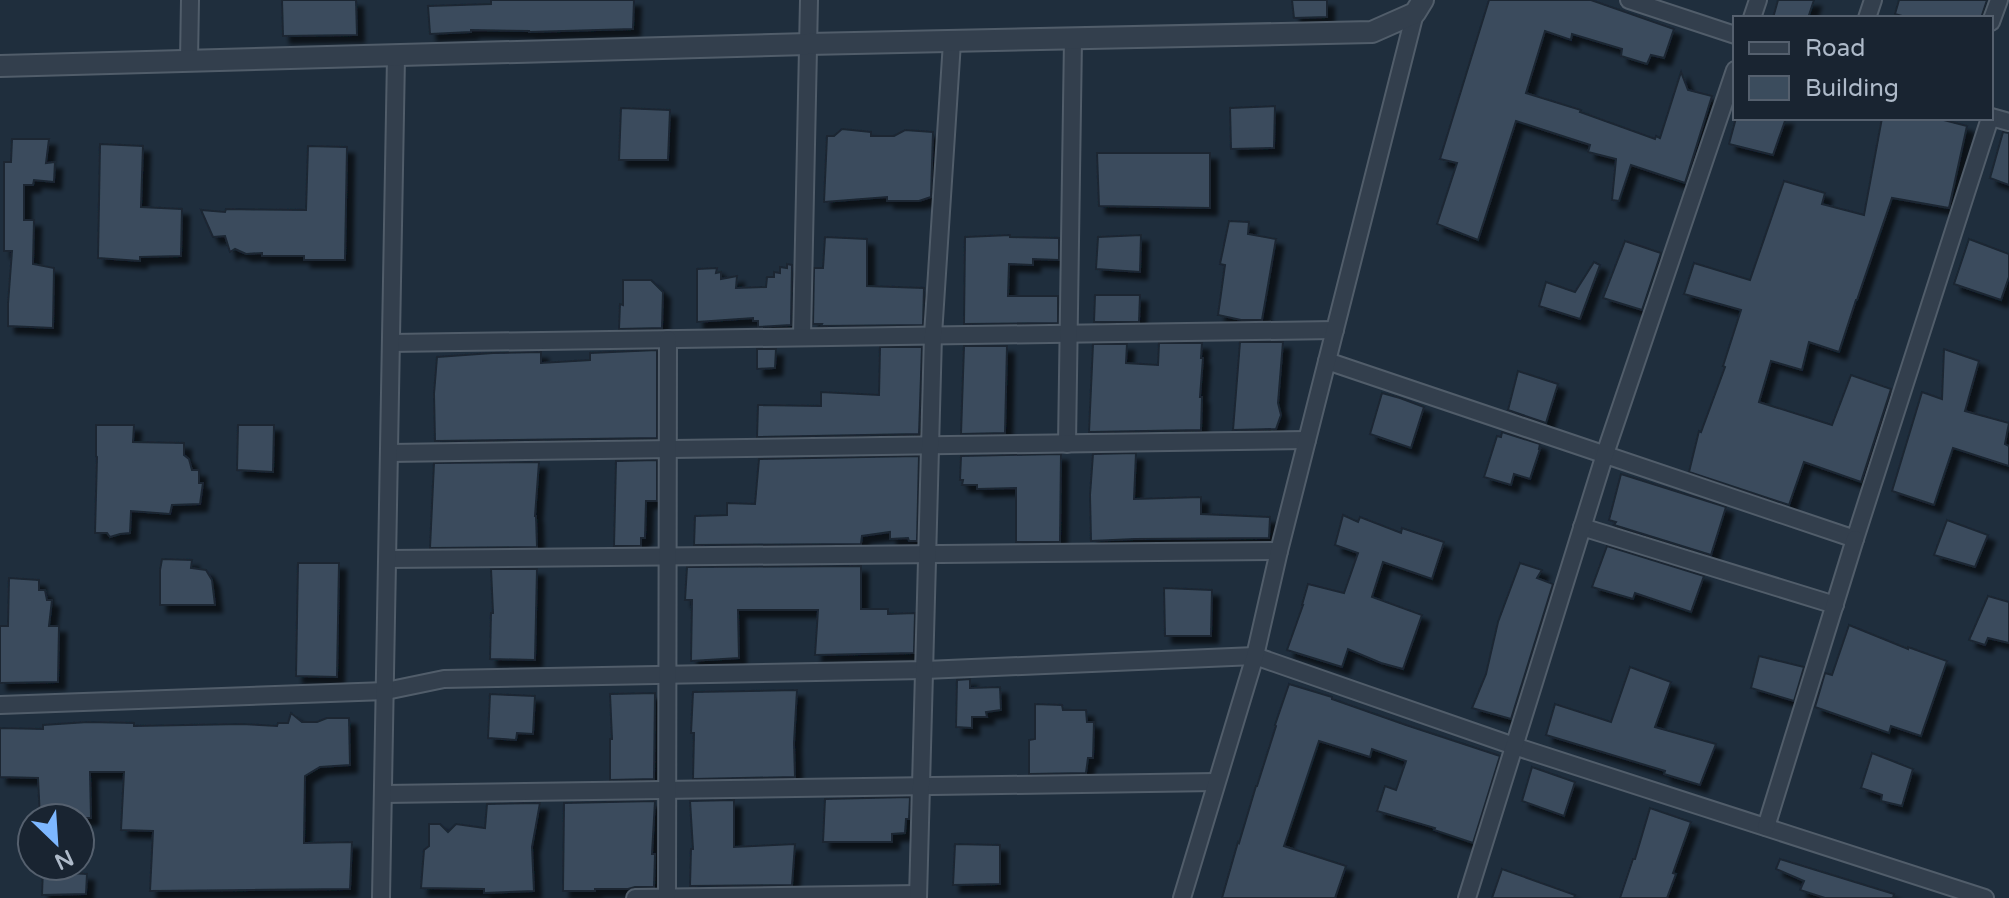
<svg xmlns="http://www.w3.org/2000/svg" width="2009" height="898" font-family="'Varela Round',sans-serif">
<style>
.building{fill:#3b4c5d;stroke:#1b2633;stroke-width:2;filter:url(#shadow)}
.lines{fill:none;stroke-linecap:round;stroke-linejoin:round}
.minor-casing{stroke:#515d6a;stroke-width:20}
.tertiary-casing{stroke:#515d6a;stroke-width:24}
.minor{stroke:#333f4d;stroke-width:16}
.tertiary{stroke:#333f4d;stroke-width:20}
</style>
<defs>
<filter id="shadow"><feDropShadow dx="7" dy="7" stdDeviation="2" flood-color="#0009"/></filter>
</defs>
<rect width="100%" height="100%" fill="#1f2e3d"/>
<!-- building -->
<g class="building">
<path d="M282 0H356L357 35 283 36Z"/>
<path d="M491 0H634L633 29 529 32V31L471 30V32L430 34 428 6 491 4Z"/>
<path d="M1292 0H1327V17L1294 18Z"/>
<path d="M1489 0H1591L1674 29 1664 58 1651 55 1647 64 1621 56 1622 49 1572 34 1571 40 1545 31 1526 93 1581 110 1580 112 1655 139 1656 136 1660 138 1681 72 1688 90 1712 96 1685 183 1631 165 1619 201 1612 200 1616 159 1588 152 1590 145 1516 121 1478 240 1437 224 1457 163 1440 159Z"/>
<path d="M1778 0H1814L1808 18H1773Z"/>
<path d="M1899 0H1987L1981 18H1909L1895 14Z"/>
<path d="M1275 106 1274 148 1231 149 1230 108Z"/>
<path d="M621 108 670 110 668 160H619Z"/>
<path d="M1736 118H1786L1773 155 1729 144Z"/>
<path d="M1882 118H1936L1967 126 1949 208 1892 198 1857 300H1856L1839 352 1809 342 1802 370 1771 361 1759 402 1832 425 1851 375 1891 389 1861 482 1804 462 1789 505 1689 472 1699 431 1701 432 1725 367 1723 366 1741 310 1684 294 1694 263 1750 280 1784 181 1825 193 1822 204 1864 215Z"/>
<path d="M842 129 871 132V136H894L905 130 933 132 931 197 919 201H887V197L824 202 827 136H834Z"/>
<path d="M2003 132 2009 133V185L1990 178Z"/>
<path d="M12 139H49L46 163 55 162 54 182 34 180 33 185H24V220H34L33 264 54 268 53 328 8 326V304L12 251H4V162H11Z"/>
<path d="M100 144 143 146 141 207 182 209 181 256 140 257V261L98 258Z"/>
<path d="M308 146 347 147 345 260H304V256H262V253L246 254 235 249 230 252 225 236 213 237 201 210 225 212 226 209 306 210Z"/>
<path d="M1097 153H1210V208L1099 206Z"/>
<path d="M1229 221 1249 222 1248 234 1276 239 1262 320H1241L1218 315 1225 265 1220 264Z"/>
<path d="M1010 235V237L1059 238V260L1033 259V265L1009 264 1008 296H1058V323L964 324 965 237Z"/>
<path d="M1141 235 1140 272 1096 269 1098 237Z"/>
<path d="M825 237 867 239V286L924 288 923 325 821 326 822 324H813L814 268H823Z"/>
<path d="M1969 239 2009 254V277L2001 300 1954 284Z"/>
<path d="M1625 241 1661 253 1642 310 1603 298Z"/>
<path d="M1594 262 1600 265 1580 319 1539 306 1546 282 1575 292Z"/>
<path d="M787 264 792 265 791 325 758 327V321H753V318L697 322V269L717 268 716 273 721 272V279L737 276 736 288 766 287 767 277H774V272L780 273V267L787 268Z"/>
<path d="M623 280H651L663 292 662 328 619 329 620 304 623 305Z"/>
<path d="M1095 295H1140L1139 322H1094Z"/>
<path d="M1240 342H1283L1278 403 1281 415 1276 429 1233 430Z"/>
<path d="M1159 343H1202L1201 358H1203L1200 397H1202L1201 430 1089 432 1093 344H1127L1126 363 1158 365Z"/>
<path d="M964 346H1007L1005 433 961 434Z"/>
<path d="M880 347H922L919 434 757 437 758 405 821 406V392L879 395Z"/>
<path d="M757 349H776L775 368 757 369Z"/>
<path d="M1944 349 1979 361 1965 411 2009 423 2005 444 2009 446V466L1953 448 1934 505 1892 491 1922 392 1942 399Z"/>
<path d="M657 350V438L435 441 434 394 437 357 493 353 541 352V363L590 360V353Z"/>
<path d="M1518 371 1558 384 1546 423 1508 410Z"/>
<path d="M1382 393 1400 398 1424 407 1411 448 1370 434Z"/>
<path d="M96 425H134L133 442 184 443V455L189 459 192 470H199V483H203L200 504 172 505 170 514 131 511 130 533 120 534 110 537 107 533H95L97 457 96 456Z"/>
<path d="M238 425H274L273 472 237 470Z"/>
<path d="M1502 432 1540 444 1539 449H1540L1530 479 1514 474 1511 485 1484 477 1497 436 1501 437Z"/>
<path d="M1136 453 1134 499 1201 497V514L1270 517 1269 538 1135 539 1091 541 1090 495 1093 454Z"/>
<path d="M1061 454 1060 542H1016V488L977 489V485H962L963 480H960L961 456Z"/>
<path d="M919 456 917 541H909L908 538 890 539V532L862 536 861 544 694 545 695 516 727 515V503L755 504 759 459Z"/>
<path d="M657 460V501H646L645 538H641V546H614L616 461Z"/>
<path d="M539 462 535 516H536L537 547 430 548 434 463Z"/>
<path d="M1621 474 1726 507 1711 555 1614 525 1616 522 1609 520Z"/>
<path d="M1343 515 1358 522 1360 517 1401 533 1402 528 1444 542 1432 579 1383 562 1372 597 1422 615 1403 669 1381 663 1348 649 1342 667 1287 650 1303 605H1302L1308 584 1344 593 1358 553 1335 545Z"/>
<path d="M1947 520 1988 535 1975 567 1934 555Z"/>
<path d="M1607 546 1704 576 1691 612 1635 593 1633 599 1592 587Z"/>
<path d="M162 559 192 560 191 568 206 570 212 580 215 605H160V570Z"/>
<path d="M298 563H339L337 677 296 676Z"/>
<path d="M1520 563 1542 570 1537 578 1553 584 1511 719 1472 708 1486 674 1498 622Z"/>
<path d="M861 566V609H888V614L915 613 914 653 815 655 818 610H738L739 658 691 661 692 600H685L687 567Z"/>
<path d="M491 569H537L535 660 490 659 491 613H493Z"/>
<path d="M9 578 39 580V590H45L47 600H52L49 626H59L58 682 0 683V626H8Z"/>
<path d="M1164 588 1212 590 1211 636H1165Z"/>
<path d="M1988 596 2009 602V643L1988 638 1985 645 1969 640Z"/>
<path d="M1849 625 1908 649V647L1947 661 1921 736 1891 726 1889 733 1815 707 1825 673 1832 675Z"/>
<path d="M1759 656 1804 667 1794 701 1751 688Z"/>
<path d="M1630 667 1671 682 1655 727 1716 744 1700 785 1664 774 1665 771 1546 735 1555 704 1611 722Z"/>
<path d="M970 679V688L1000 687 1001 710 986 712 987 717H972V728L956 727 957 680Z"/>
<path d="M1289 684 1332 697V699L1406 725 1500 756 1473 843 1434 830 1435 828 1377 811 1385 786 1396 790 1406 761 1372 749 1370 757 1319 741 1284 846 1346 866 1335 898H1222L1238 842 1239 843 1256 786H1257L1276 726 1275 725Z"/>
<path d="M797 690 794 743 795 777 693 779 694 733H691L693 692Z"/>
<path d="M655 693 654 779 610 780V739H612L610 694Z"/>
<path d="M490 694 535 696 533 734 517 733 516 740 488 738Z"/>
<path d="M1035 704 1062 705 1063 710H1086L1087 722H1094L1093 758H1088L1086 773 1029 774V740L1035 739Z"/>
<path d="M291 713 302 722H317L327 718H349L350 765 320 767 305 776 304 843 352 842 350 889 150 891 153 831 121 830 124 772H90L91 818H40L38 778 0 777V728L43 729V725L88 722 134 723V726L242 724 277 726 278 723H288Z"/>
<path d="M1872 753 1913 769 1902 806 1881 801 1882 795 1861 788Z"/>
<path d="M1532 767 1575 782 1564 816 1522 801Z"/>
<path d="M910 797 909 819H906L905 833 892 834V842H823L825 799Z"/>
<path d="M734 800V847L795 844 792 885 690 886 691 849H693L690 801Z"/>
<path d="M655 801 652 854H655L654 887H635L628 889H595V891H563L564 803Z"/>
<path d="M540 803 532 847 534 891 484 893V889L421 888 424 850 429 846V824H440L448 832 456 824 485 828 487 804Z"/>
<path d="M1650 808 1691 822 1673 873 1676 874 1667 898H1620L1633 859H1635Z"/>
<path d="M955 844 1000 845V884L953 885Z"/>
<path d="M1780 859 1894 894 1893 898H1825L1800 890 1804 881 1776 869Z"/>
<path d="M43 866H71L70 873 87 874 86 894 42 895Z"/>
<path d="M1502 869 1575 895 1574 898H1492Z"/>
</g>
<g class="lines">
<defs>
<g id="minor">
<path d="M1629 0 1735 35"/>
<path d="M1752 18 1758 0"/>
<path d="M1867 18 1873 0"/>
<path d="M1991 22 1999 0"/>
<path d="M189 61 190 0"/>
<path d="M1991 117 2009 122"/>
<path d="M802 337 809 0"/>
<path d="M391 343 1335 330"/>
<path d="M1327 361 1855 539 1990 118"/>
<path d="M1067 444 1073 39"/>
<path d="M390 453 1307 440"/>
<path d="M1582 527 1835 605"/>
<path d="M388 559 1279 551"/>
<path d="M0 705 386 691 444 679 925 670 1255 656 1514 746 1985 898"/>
<path d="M384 794 1216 782"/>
<path d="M1766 827 1855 539"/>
<path d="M381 898 396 57"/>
<path d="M635 898 918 894"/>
<path d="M667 898 668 339"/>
<path d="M918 898 933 335 952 42"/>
<path d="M1182 898 1255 656 1279 551 1415 13"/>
<path d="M1467 898 1605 454 1735 70"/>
</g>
<path id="tertiary" d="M0 66 808 44 1372 32 1415 13 1423 0"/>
</defs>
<!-- minor casing -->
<use href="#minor" class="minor-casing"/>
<!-- tertiary casing -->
<use href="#tertiary" class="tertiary-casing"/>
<!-- minor -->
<use href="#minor" class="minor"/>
<!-- tertiary -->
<use href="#tertiary" class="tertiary"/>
</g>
<!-- legend -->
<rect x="1733" y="16" width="260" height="104" fill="#192431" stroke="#55606e" stroke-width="2"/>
<rect x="1749" y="42" width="40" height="12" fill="#333f4d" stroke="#55606e" stroke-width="2"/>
<text x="1805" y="56" font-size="24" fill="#aebac9">Road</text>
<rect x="1749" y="76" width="40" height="24" fill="#3b4c5d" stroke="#55606e" stroke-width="2"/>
<text x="1805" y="96" font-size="24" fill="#aebac9">Building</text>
<!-- north arrow -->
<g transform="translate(56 842) rotate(155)"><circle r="38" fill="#192431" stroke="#55606e" stroke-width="2"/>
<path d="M0-6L14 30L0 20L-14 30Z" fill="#7db7ff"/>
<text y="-12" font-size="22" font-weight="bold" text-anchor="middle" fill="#aebac9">N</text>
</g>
</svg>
